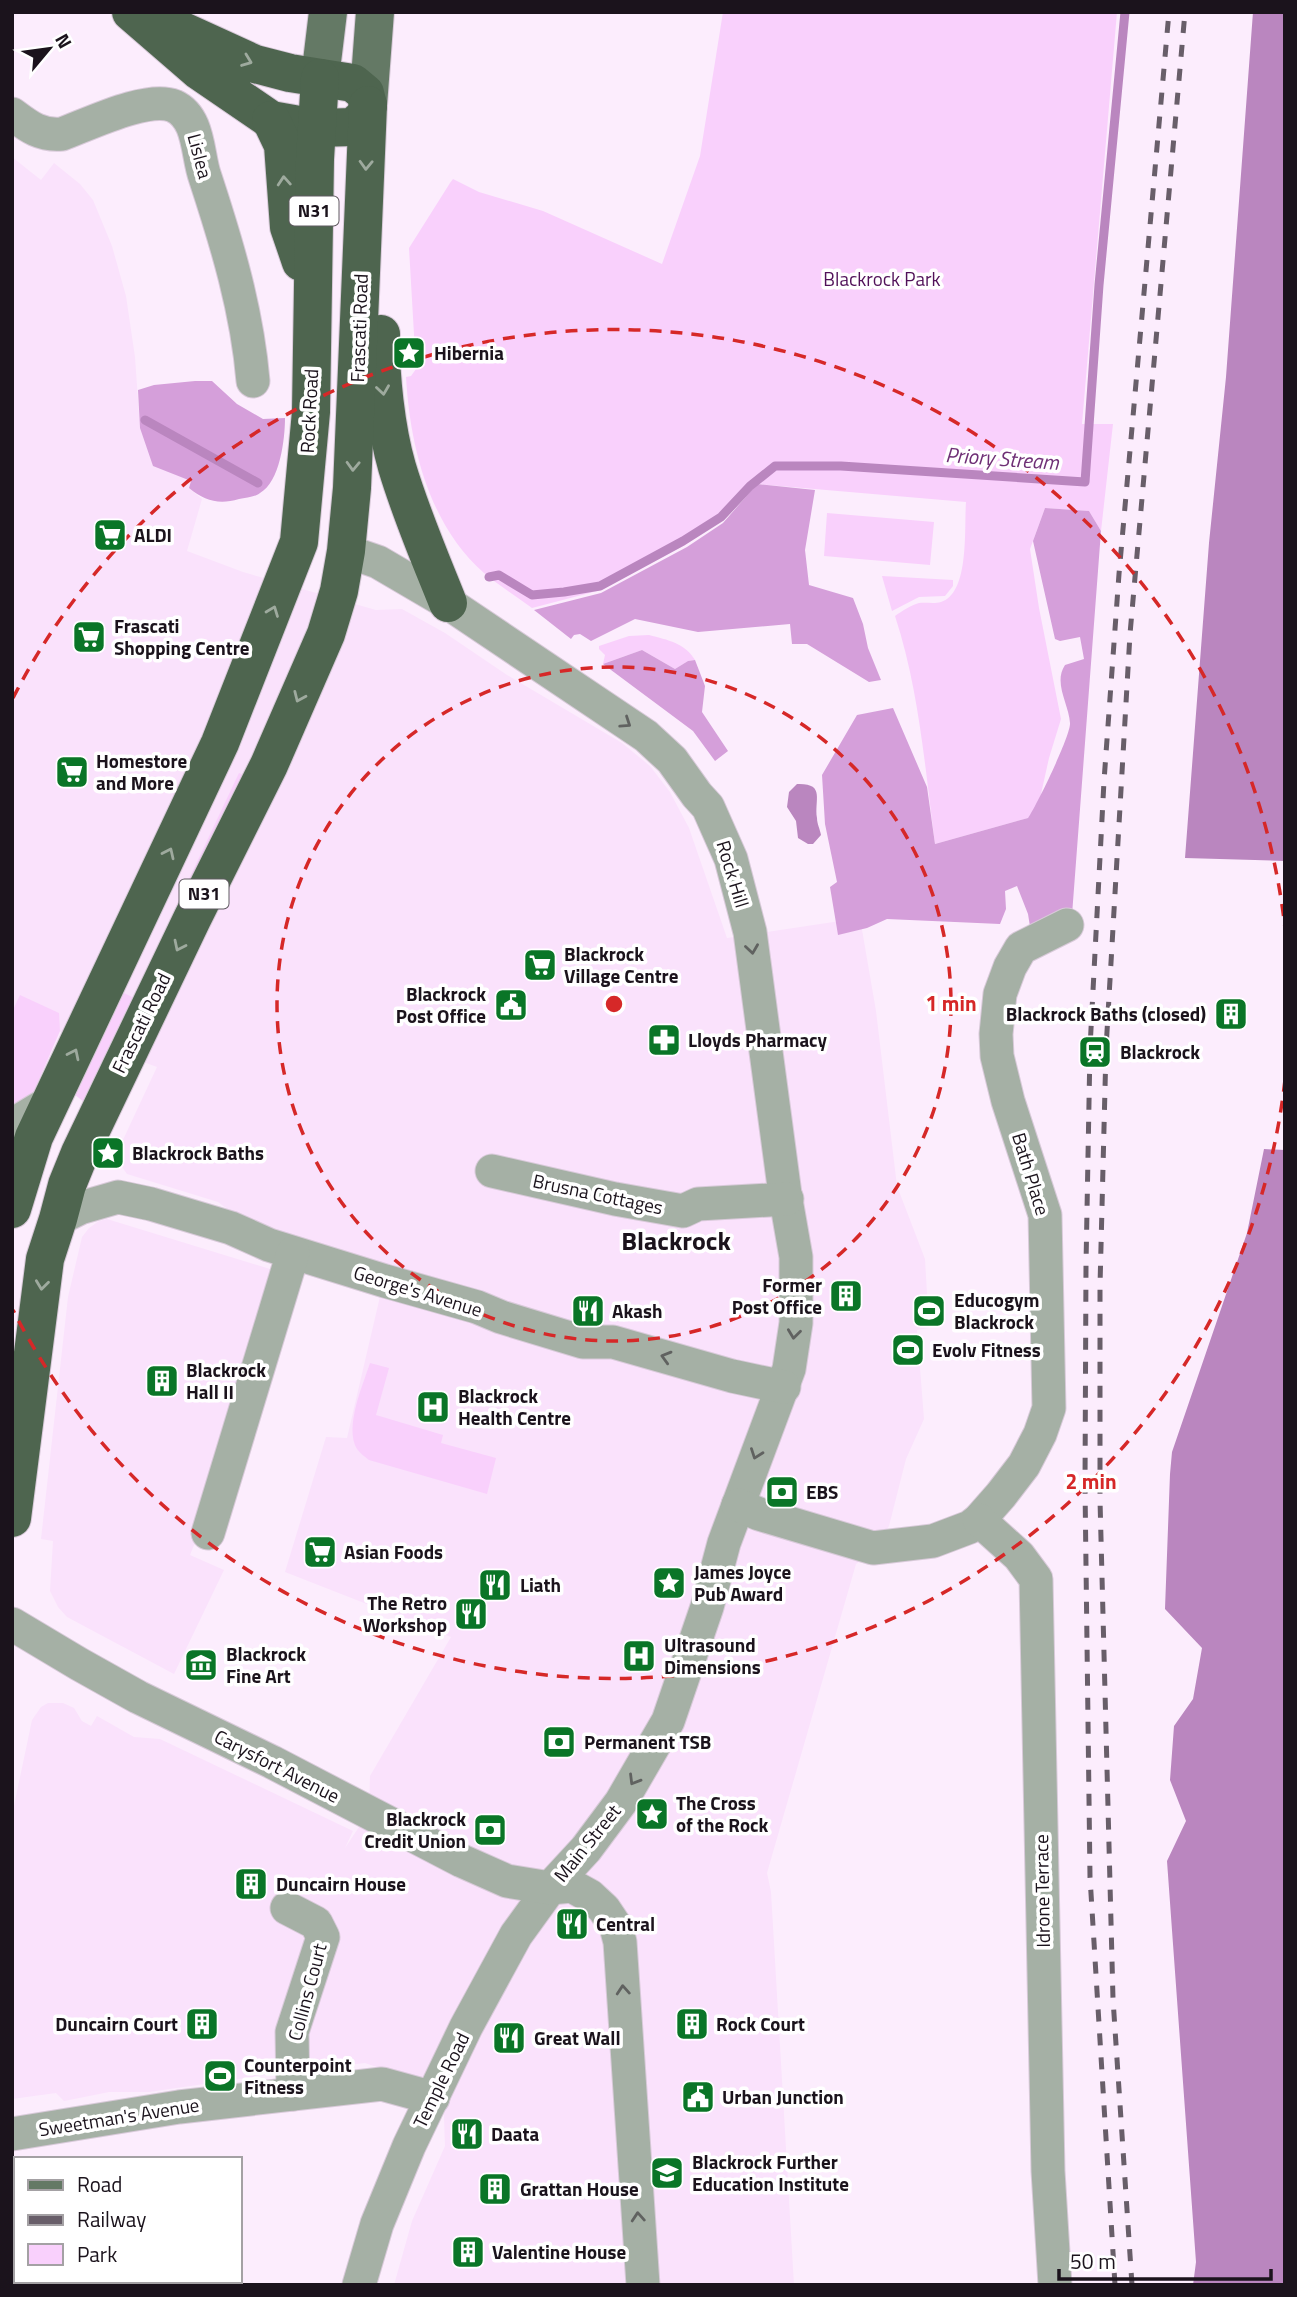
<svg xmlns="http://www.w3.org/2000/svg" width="1297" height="2297" font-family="'Titillium Web',sans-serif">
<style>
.built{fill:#fae2fc}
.green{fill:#f9d0fc}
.forest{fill:#d59fda}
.water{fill:#ba86bf}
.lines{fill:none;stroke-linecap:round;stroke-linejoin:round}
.stream{stroke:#ba86bf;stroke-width:9}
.minor-casing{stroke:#d8cad9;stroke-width:35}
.major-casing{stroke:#d8cad9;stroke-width:40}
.highway-casing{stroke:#d8cad9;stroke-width:40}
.minor{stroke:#a5b0a5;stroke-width:33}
.major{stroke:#647965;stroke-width:38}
.highway{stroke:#4e654f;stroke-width:38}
.rail{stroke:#685e69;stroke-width:5;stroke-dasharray:12 12;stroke-linecap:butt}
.oneway{stroke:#9eaa9e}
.oneway2{stroke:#606260}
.ring{fill:none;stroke:#d62828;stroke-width:3.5;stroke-dasharray:12 9}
.labels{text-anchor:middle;stroke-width:7;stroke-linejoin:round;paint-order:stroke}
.shield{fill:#fff;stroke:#5f5a60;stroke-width:2}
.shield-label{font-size:18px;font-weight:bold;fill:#1b131c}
.street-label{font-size:19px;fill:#1b131c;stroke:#fff}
.park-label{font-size:19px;fill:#511159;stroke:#fff}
.poi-label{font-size:19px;font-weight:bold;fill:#1b131c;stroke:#fff;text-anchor:start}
.water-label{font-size:21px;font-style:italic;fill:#6f3076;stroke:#fff}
.district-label{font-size:26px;font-weight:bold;fill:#1b131c;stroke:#fff}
.centre{fill:#d62828;stroke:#fff;stroke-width:3.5}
.ring-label{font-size:21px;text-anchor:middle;font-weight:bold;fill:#d62828;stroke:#fff;stroke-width:7;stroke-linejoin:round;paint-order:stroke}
</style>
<rect width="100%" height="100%" fill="#fcedfd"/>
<!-- built -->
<g class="built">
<path d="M12 157 41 180 54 163 80 184 93 200 112 246 126 296 135 357 140 428 191 481 189 488 202 499 187 551 243 572 376 610 402 609 445 633 507 675 622 743 650 766 670 792 689 828 727 938 860 918 876 1011 897 1186 925 1259 929 1328 917 1330 924 1419 906 1459 889 1526 870 1554 856 1564 767 1873 771 1892 794 2285H394L412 2221 445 2146 443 2089 365 2063 287 2072 149 2092H109L64 2101 56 2093 12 2099V1815L32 1720 41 1707 48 1703H63L74 1708 82 1721 91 1726 97 1716 134 1737 160 1739 353 1831 345 1848 369 1812 370 1776 451 1637 285 1572 326 1437 347 1438 382 1288 291 1257 218 1202 127 1174 115 1157 157 1067 12 1014Z"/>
<path d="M107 1219 270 1269 201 1528 190 1555 224 1570 174 1674 67 1617 58 1607 50 1591 53 1541 41 1539 68 1297 82 1237 89 1228 99 1221Z"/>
</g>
<!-- green -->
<g class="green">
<path d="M723 12H1117L1082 424H1113L1101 531 1089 511 1045 508 1030 549 1039 608 1061 719 1049 758 1039 803 1028 818 935 844C925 768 919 689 895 616 902 611 911 605 919 603 926 602 934 604 941 602 970 593 964 528 966 502L757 484 720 522 685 545 601 590 532 608C516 596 498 585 484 573 429 525 410 446 406 377L411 376 416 369 409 248 450 183 453 179 479 192 543 211 662 264 700 156Z"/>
<path d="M827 513 934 522 930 565 824 556Z"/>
<path d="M882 576 953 580V586L945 596 919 597 892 611Z"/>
<path d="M649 635C668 640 685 643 695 660L688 661 675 669 642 650 603 664 605 655 599 649V646L629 636Z"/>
<path d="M239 773 246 776 175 924 169 921Z"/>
<path d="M124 993 138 1000 84 1102 74 1094 115 1004Z"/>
<path d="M20 995 59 1013 60 1031 32 1096 12 1114V1012Z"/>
<path d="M370 1363 389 1368 376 1415 443 1435 441 1443 496 1458 487 1494 369 1460C365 1457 360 1453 357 1449 344 1427 363 1385 370 1363Z"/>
</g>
<!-- forest -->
<g class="forest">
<path d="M195 381H212L237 404 263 419 285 418C285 439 280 482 260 493 255 497 246 498 239 499 219 505 205 501 189 488L191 481 153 466 140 428 138 390 154 385Z"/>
<path d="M757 484 815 490 805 550 809 585 853 598 863 624 868 648 881 680 869 682 807 644H792L790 624 698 632 635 619 591 641 580 634 574 635 571 639 534 610 601 593 687 547 723 523Z"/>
<path d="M1045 508 1089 511 1101 531 1072 915 1031 933 1028 914 1017 886 1005 891 1006 909 1000 924 887 919 867 928 838 935 830 887 837 882 825 824 822 775 857 715 893 708 927 787 935 844 1028 818C1037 805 1071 735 1070 723 1069 704 1053 683 1065 665L1084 659 1080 637 1060 641 1055 639 1033 541Z"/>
<path d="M642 650 675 669 688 661 695 660 705 686 702 712 728 751 715 761 693 731 603 664Z"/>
</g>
<!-- water -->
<g class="water">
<path d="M1253 12H1285V861L1185 858 1209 543 1226 377Z"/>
<path d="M797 784C826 783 814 800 817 818 817 824 820 829 821 835L813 844H808L798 838 796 821 787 807 789 792Z"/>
<path d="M1264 1149 1285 1150V2285H1193L1196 2262 1167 1861 1186 1821 1170 1780 1174 1726 1193 1699 1202 1648 1165 1609 1170 1474 1172 1452 1247 1233Z"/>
</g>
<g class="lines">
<!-- stream -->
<g class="stream">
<path d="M145 420 258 483"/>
<path d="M489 577 499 575 532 595 564 592 600 586 683 541 721 517 750 486 775 466H841L1085 482 1099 285 1125 12"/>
</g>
<defs>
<g id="minor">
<path d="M12 114C28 126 40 136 62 134 89 124 148 95 174 106 200 118 197 155 205 177 227 244 247 310 253 381"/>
<path d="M346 551 378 562 448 603 646 736 672 760 697 795 708 807 731 859 750 932 785 1194 796 1257V1323L789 1369 724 1543 707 1607 668 1721 621 1802 586 1849 550 1888 516 1935 466 2027 409 2146 377 2224 359 2285"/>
<path d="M12 1125 50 1102"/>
<path d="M492 1171 615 1199 683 1211 698 1204 787 1199"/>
<path d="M58 1219 80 1208 118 1197 151 1204 231 1228 269 1245 385 1281 477 1307 501 1317 583 1342H613L732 1376 784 1387"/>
<path d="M738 1505 759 1514 873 1548 933 1541 970 1527 979 1520 1001 1495 1024 1465 1040 1434 1049 1408 1045 1215 1008 1101 997 1056 996 1034 1000 994 1010 967 1021 948 1067 925"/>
<path d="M979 1520 1019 1556 1036 1579 1048 2171 1055 2285"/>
<path d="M208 1533 293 1253"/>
<path d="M12 1624 79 1664 138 1697 272 1762 462 1861 507 1881 550 1888 572 1886 590 1896 604 1909 616 1927 620 1942 643 2285"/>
<path d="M287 1908 316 1923 323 1937 292 2032 293 2094"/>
<path d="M12 2134 179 2107 382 2084 433 2098"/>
</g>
<g id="major">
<path d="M320 78 328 12"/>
<path d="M368 105 375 12"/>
</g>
<g id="highway">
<path d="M131 12 198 70 271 120 316 128 353 127 365 116 368 105 365 93 353 83 290 73 255 64 185 32 137 17"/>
<path d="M271 120 283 145 289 227 301 262"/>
<path d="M381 334C380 374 386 429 397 467 411 514 430 558 448 603"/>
<path d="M12 1209 34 1137 220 743 299 542 311 412 315 159 320 78"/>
<path d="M12 1518 45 1259 58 1219 67 1185 80 1153 192 919 269 765 326 634 339 591 346 551 352 488 368 105"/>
</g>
</defs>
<!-- minor casing -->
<use href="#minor" class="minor-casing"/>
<!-- major casing -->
<use href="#major" class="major-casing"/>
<!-- highway casing -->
<use href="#highway" class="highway-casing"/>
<!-- minor -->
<use href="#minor" class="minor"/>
<!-- major -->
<use href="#major" class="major"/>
<!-- highway -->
<use href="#highway" class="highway"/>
<!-- rail -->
<g class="rail">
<path d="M1115 2285 1090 1877 1085 1487 1086 1265 1090 1048 1104 781 1119 574 1169 12"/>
<path d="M1132 2285 1113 1999 1100 1500V1286L1106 1049 1130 634 1185 12"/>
</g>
</g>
<!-- one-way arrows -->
<defs><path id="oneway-chevron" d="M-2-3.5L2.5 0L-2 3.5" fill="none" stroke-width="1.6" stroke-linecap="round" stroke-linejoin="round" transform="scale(1.75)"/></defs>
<g class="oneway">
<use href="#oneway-chevron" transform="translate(247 61) rotate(21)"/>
<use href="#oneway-chevron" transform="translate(366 165) rotate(92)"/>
<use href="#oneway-chevron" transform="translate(284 181) rotate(-94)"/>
<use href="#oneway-chevron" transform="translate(383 390) rotate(82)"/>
<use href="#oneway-chevron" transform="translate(353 466) rotate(92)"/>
<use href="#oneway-chevron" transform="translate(273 611) rotate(-69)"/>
<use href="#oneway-chevron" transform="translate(299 697) rotate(114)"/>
<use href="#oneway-chevron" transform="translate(169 853) rotate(-65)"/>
<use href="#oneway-chevron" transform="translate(179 946) rotate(116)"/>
<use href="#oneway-chevron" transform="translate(74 1054) rotate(-64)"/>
<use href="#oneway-chevron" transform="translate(42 1285) rotate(97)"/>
</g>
<g class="oneway2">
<use href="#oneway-chevron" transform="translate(626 723) rotate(34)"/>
<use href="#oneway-chevron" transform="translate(752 949) rotate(82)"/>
<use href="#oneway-chevron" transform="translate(794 1334) rotate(97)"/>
<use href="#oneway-chevron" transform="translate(666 1357) rotate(-164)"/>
<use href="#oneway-chevron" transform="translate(756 1454) rotate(110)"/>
<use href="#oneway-chevron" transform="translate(634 1780) rotate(121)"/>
<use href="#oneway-chevron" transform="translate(623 1990) rotate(-94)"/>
<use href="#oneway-chevron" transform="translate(638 2217) rotate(-94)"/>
</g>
<!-- distance rings -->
<g class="ring">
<circle cx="614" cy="1004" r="337"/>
<path d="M1285 1080A675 675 0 0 1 13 1310M13 698A675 675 0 0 1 1285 928"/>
</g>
<!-- icons -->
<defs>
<symbol id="sight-square" viewBox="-11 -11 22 22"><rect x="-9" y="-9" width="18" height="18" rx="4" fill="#0a7527" stroke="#fff"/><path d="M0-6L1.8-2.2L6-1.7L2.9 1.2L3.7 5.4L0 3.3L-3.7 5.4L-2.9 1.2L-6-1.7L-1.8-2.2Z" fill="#fff"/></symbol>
<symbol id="supermarket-square" viewBox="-11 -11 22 22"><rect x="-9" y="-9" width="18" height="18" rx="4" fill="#0a7527" stroke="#fff"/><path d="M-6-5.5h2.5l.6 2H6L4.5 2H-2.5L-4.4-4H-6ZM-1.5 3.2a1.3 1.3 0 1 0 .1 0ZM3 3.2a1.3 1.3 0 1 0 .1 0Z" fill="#fff"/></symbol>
<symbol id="civic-square" viewBox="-11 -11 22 22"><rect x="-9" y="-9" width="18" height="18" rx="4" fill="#0a7527" stroke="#fff"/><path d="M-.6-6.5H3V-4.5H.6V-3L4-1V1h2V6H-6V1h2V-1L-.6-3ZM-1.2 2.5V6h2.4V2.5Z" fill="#fff"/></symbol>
<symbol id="building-square" viewBox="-11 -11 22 22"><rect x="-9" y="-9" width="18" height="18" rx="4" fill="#0a7527" stroke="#fff"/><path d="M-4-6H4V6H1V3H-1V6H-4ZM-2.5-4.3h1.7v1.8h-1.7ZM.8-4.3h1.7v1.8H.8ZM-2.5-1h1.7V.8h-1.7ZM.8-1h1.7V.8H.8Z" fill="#fff"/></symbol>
<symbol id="pharmacy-square" viewBox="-11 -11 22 22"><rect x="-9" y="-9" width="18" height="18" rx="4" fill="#0a7527" stroke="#fff"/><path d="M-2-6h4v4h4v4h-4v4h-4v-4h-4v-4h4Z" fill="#fff"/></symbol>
<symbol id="station-square" viewBox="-11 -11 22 22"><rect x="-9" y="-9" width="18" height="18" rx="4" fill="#0a7527" stroke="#fff"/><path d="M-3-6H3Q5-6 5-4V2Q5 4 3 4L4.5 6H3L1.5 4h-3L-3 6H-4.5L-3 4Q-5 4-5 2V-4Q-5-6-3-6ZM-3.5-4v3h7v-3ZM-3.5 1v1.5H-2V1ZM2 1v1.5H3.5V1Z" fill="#fff"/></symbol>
<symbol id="restaurant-square" viewBox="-11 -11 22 22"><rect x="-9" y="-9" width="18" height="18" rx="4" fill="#0a7527" stroke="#fff"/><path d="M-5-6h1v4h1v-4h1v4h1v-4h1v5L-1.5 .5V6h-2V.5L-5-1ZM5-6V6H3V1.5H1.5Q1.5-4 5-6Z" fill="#fff"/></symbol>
<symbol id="stadium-square" viewBox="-11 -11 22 22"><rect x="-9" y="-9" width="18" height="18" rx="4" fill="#0a7527" stroke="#fff"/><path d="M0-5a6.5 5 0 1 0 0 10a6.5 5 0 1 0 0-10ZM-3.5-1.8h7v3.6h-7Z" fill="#fff"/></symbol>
<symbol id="hospital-square" viewBox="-11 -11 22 22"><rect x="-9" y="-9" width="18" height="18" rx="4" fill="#0a7527" stroke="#fff"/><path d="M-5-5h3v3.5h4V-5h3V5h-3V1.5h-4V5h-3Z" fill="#fff"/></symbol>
<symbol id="bank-square" viewBox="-11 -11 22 22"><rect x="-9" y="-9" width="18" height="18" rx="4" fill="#0a7527" stroke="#fff"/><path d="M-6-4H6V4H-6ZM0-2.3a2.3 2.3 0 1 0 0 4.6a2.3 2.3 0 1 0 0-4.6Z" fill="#fff"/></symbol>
<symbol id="museum-square" viewBox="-11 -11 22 22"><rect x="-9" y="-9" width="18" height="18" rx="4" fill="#0a7527" stroke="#fff"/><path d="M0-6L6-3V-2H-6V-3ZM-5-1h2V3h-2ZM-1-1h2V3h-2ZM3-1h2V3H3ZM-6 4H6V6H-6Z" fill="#fff"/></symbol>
<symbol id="university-square" viewBox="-11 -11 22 22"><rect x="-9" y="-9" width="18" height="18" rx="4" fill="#0a7527" stroke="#fff"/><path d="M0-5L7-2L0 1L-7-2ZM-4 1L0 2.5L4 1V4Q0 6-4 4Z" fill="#fff"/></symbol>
</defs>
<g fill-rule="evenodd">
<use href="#sight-square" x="390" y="334" width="38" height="38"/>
<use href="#supermarket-square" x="91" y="516" width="38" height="38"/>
<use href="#supermarket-square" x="70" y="618" width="38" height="38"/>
<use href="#supermarket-square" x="53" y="753" width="38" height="38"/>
<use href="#supermarket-square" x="521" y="946" width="38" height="38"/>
<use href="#civic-square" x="492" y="986" width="38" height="38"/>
<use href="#building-square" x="1212" y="995" width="38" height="38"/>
<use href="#pharmacy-square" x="645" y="1021" width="38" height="38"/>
<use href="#station-square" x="1076" y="1033" width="38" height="38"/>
<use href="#sight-square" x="89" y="1134" width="38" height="38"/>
<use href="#building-square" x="827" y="1277" width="38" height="38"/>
<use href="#restaurant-square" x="569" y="1292" width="38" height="38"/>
<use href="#stadium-square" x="910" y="1292" width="38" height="38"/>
<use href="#stadium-square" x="889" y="1331" width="38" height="38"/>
<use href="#building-square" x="143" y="1362" width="38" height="38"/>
<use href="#hospital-square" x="414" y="1388" width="38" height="38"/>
<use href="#bank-square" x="763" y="1473" width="38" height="38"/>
<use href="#supermarket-square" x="301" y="1533" width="38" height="38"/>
<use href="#sight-square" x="650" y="1564" width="38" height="38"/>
<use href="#restaurant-square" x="476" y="1566" width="38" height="38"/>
<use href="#restaurant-square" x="452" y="1595" width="38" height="38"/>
<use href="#hospital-square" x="620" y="1637" width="38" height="38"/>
<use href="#museum-square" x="182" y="1646" width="38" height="38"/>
<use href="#bank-square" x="540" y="1723" width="38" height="38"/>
<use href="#sight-square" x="633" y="1795" width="38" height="38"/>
<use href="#bank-square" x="471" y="1811" width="38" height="38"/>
<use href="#building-square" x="232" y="1865" width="38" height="38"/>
<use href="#restaurant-square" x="553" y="1905" width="38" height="38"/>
<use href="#building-square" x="183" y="2005" width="38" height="38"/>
<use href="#building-square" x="673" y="2005" width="38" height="38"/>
<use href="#restaurant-square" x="490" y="2019" width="38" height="38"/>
<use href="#stadium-square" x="201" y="2057" width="38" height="38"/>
<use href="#civic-square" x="679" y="2078" width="38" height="38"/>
<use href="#restaurant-square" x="448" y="2115" width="38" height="38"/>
<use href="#university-square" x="648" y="2154" width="38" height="38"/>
<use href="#building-square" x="476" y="2170" width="38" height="38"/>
<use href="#building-square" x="449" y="2233" width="38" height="38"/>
</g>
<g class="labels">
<!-- shield labels -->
<g class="shield">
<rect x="289.5" y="196.5" width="49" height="29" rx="5"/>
<rect x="179.5" y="879.5" width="49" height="29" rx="5"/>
</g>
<g class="shield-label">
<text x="314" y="217">N31</text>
<text x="204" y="900">N31</text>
</g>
<!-- street labels -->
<g class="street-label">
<text transform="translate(200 156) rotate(75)" y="7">Lislea</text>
<text transform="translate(359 328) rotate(-88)" y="7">Frascati Road</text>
<text transform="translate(309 411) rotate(-87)" y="7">Rock Road</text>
<text transform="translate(733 874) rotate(73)" y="7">Rock Hill</text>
<text transform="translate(141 1023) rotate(-64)" y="7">Frascati Road</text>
<text transform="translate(1031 1174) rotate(73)" y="7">Bath Place</text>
<text transform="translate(598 1194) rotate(12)" y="7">Brusna Cottages</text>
<text transform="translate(418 1291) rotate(17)" y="7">George's Avenue</text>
<text transform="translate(277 1766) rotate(27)" y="7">Carysfort Avenue</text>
<text transform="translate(587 1843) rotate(-51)" y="7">Main Street</text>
<text transform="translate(1042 1891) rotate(-91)" y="7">Idrone Terrace</text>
<text transform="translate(307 1992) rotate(-75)" y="7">Collins Court</text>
<text transform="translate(441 2080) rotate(-64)" y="7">Temple Road</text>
<text transform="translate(119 2117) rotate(-9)" y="7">Sweetman's Avenue</text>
</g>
<!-- park labels -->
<g class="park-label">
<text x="882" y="286">Blackrock Park</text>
</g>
<!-- poi labels -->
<g class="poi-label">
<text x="434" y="360">Hibernia</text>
<text x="134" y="542">ALDI</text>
<text x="114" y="633">Frascati<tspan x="114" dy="22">Shopping Centre</tspan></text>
<text x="96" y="768">Homestore<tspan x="96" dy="22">and More</tspan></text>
<text x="564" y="961">Blackrock<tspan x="564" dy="22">Village Centre</tspan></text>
<text x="486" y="1001" text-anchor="end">Blackrock<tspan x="486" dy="22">Post Office</tspan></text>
<text x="1206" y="1021" text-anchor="end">Blackrock Baths (closed)</text>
<text x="688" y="1047">Lloyds Pharmacy</text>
<text x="1120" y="1059">Blackrock</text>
<text x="132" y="1160">Blackrock Baths</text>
<text x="822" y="1292" text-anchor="end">Former<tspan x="822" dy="22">Post Office</tspan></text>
<text x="954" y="1307">Educogym<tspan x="954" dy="22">Blackrock</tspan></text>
<text x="612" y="1318">Akash</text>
<text x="932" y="1357">Evolv Fitness</text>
<text x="186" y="1377">Blackrock<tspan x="186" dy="22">Hall II</tspan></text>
<text x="458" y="1403">Blackrock<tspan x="458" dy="22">Health Centre</tspan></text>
<text x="806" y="1499">EBS</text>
<text x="344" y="1559">Asian Foods</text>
<text x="694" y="1579">James Joyce<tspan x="694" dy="22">Pub Award</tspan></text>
<text x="520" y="1592">Liath</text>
<text x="447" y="1610" text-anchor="end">The Retro<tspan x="447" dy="22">Workshop</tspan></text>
<text x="664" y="1652">Ultrasound<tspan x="664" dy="22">Dimensions</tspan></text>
<text x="226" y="1661">Blackrock<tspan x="226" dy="22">Fine Art</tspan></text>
<text x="584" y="1749">Permanent TSB</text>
<text x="676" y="1810">The Cross<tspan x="676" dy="22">of the Rock</tspan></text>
<text x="466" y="1826" text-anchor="end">Blackrock<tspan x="466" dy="22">Credit Union</tspan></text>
<text x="276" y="1891">Duncairn House</text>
<text x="596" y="1931">Central</text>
<text x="178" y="2031" text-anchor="end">Duncairn Court</text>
<text x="716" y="2031">Rock Court</text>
<text x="534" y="2045">Great Wall</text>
<text x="244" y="2072">Counterpoint<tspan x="244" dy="22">Fitness</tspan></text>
<text x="722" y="2104">Urban Junction</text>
<text x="491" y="2141">Daata</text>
<text x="692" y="2169">Blackrock Further<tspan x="692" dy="22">Education Institute</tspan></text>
<text x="520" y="2196">Grattan House</text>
<text x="492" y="2259">Valentine House</text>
</g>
<!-- water labels -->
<g class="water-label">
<text transform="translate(1002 459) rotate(4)" y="7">Priory Stream</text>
</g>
<!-- district labels -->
<g class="district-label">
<text x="676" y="1250">Blackrock</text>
</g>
</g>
<circle cx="614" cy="1004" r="10" class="centre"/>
<g class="ring-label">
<text x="951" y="1011">1 min</text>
<text x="1091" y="1489">2 min</text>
</g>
<!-- border -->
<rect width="1297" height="2297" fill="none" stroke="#1b131c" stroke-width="28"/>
<!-- legend -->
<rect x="14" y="2157" width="228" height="126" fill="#ffffff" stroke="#a4a1a4" stroke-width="2"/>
<rect x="28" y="2180" width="35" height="10" fill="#647965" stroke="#a4a1a4" stroke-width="2"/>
<text x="77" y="2192" font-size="21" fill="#1b131c">Road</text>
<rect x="28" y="2215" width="35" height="10" fill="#685e69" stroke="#a4a1a4" stroke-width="2"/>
<text x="77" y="2227" font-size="21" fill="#1b131c">Railway</text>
<rect x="28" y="2244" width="35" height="21" fill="#f9d0fc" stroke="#a4a1a4" stroke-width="2"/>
<text x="77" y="2262" font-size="21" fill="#1b131c">Park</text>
<!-- north arrow -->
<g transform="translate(49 49) rotate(61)" stroke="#ffffff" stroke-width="5" paint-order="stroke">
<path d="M0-5L12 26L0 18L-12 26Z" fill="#1b131c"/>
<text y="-10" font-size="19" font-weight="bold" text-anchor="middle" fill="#1b131c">N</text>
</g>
<!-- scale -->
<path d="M1059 2269v10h212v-10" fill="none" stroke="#1b131c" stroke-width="3.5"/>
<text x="1070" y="2269" font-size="21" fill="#1b131c" stroke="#ffffff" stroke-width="5" paint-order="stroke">50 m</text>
</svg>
